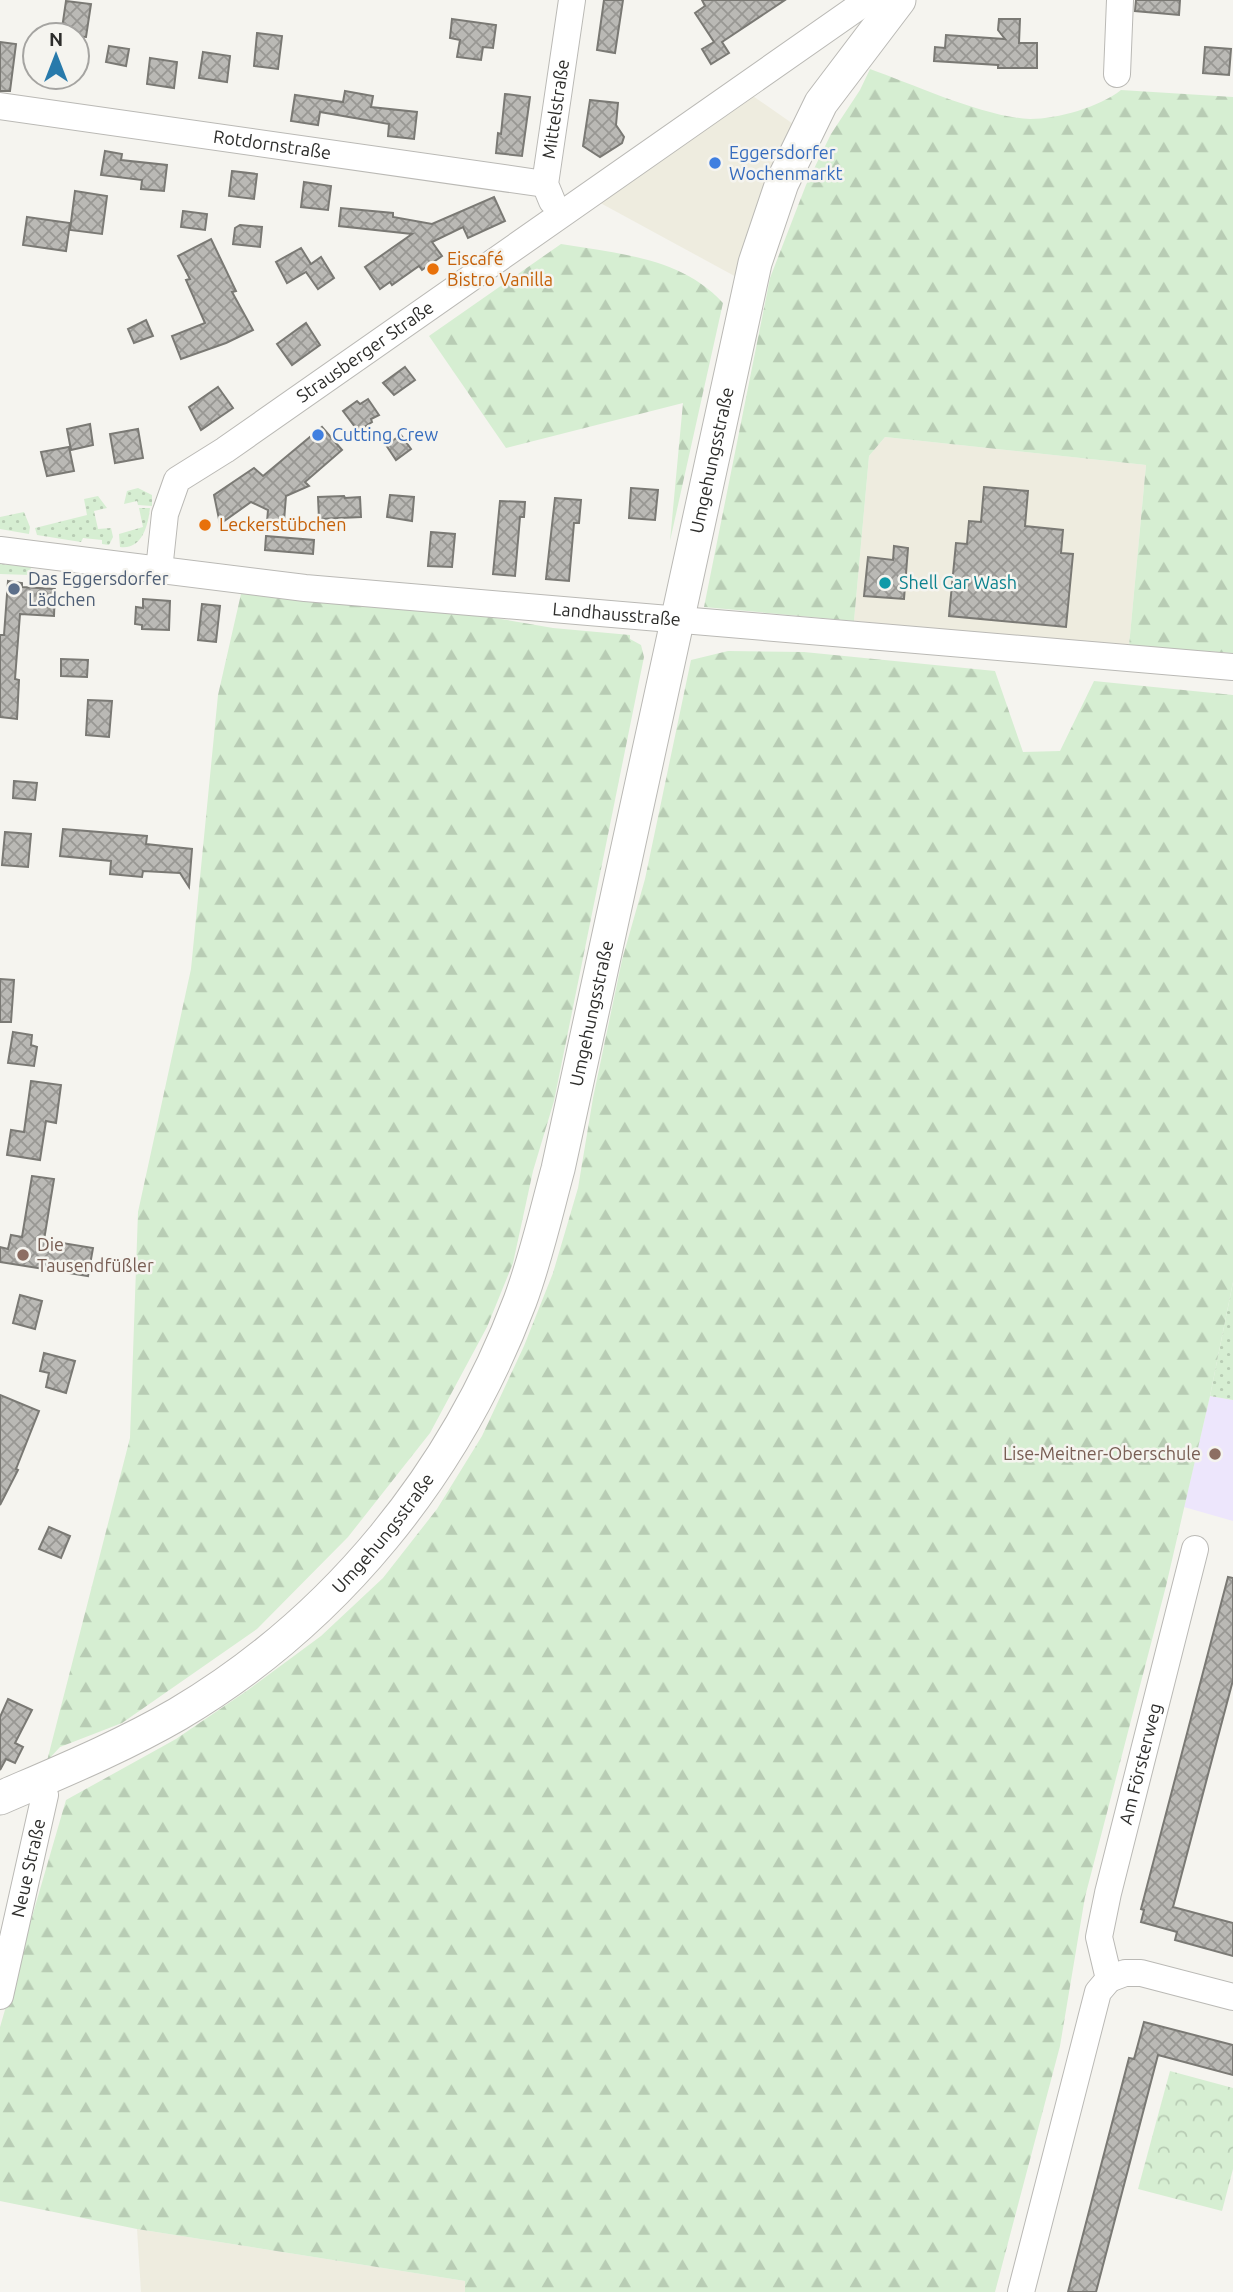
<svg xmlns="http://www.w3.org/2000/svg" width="1233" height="2292" font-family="Ubuntu,sans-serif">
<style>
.built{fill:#eeecdf}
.education{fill:#ede6fc}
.grass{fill:url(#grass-dots)}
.forest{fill:url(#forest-firs)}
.park{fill:url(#park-crowns)}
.building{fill:url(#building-cross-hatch);stroke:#7a7974;stroke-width:2}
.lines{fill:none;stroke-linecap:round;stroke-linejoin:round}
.minor-casing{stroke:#bab9b5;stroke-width:28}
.major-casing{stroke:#bab9b5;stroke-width:35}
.minor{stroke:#fff;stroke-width:26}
.major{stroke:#fff;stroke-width:33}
.shop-dot{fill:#3f7fe0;stroke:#f5f4ef;stroke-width:2.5}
.food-dot{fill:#e8710a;stroke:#f5f4ef;stroke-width:2.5}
.culture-dot{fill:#0f9aa8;stroke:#f5f4ef;stroke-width:2.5}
.service-dot{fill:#5c6f8a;stroke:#f5f4ef;stroke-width:2.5}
.education-dot{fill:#8d6e63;stroke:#f5f4ef;stroke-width:2.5}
.labels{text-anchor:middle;stroke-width:5;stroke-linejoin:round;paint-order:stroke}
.street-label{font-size:18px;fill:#2d2d2b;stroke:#f5f4ef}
.shop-label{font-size:18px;fill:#366cbe;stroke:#f5f4ef;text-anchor:start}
.food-label{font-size:18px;fill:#c56008;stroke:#f5f4ef;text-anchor:start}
.service-label{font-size:18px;fill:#4e5e75;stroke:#f5f4ef;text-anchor:start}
.culture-label{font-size:18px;fill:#0d838f;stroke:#f5f4ef;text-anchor:start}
.education-label{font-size:18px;fill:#785e54;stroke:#f5f4ef;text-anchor:start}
</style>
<defs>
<pattern id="grass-dots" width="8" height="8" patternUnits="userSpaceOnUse" patternTransform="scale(1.75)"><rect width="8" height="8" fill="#d6eed2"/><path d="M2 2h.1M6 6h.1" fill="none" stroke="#b8ccb4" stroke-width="1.8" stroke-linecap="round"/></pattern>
<pattern id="forest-firs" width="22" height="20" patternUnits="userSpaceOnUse" patternTransform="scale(1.75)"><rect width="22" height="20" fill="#d6eed2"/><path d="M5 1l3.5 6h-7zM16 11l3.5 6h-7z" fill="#b8ccb4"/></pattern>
<pattern id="park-crowns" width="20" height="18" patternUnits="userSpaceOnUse" patternTransform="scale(1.75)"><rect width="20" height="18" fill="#d6eed2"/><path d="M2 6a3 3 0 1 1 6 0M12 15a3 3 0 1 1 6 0" fill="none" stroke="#b8ccb4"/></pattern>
<pattern id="building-cross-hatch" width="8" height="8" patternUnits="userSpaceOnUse" patternTransform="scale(1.75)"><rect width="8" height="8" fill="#bab9b5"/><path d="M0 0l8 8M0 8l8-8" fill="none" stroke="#989793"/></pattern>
</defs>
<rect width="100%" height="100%" fill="#f5f4ef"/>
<!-- built -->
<g class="built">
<path d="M750 94 796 126 740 279 593 199Z"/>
<path d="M885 437 1146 465 1129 646 854 621 869 456Z"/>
<path d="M137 2229 465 2281V2292H141Z"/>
</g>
<!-- education -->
<path class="education" d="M1210 1396 1233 1400V1521L1184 1507Z"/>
<!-- grass -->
<g class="grass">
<path d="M138 488 152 495V506L138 505 137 501 124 504 127 491Z"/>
<path d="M98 496 107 508 94 511 98 529 111 528 113 537 109 545 102 544V540L83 538 81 542 37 535 35 528 87 515 84 499Z"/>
<path d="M139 508H150C148 526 142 550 120 547L119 534 143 527Z"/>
<path d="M24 512 30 527 29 534 0 529V517Z"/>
<path d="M0 564 31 567 30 575 0 574Z"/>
<path d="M1233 1282V1400L1210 1396Z"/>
</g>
<!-- forest -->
<g class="forest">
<path d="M870 69C915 85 984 117 1030 119 1058 119 1099 107 1121 90L1233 97V653L1129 646 1146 465 885 437 869 456 854 621 704 607 770 278 806 185 831 134 860 90Z"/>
<path d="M561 244C619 254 681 257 723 303L670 541 683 403 506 448 429 336Z"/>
<path d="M241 594 460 612 553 628 630 635V639L641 645 644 657 554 1101 533 1171 513 1263 487 1327 430 1433 348 1537 257 1629 122 1723 60 1747 47 1761 130 1438 138 1212 191 969 218 695Z"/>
<path d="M728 651 804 652 995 671 1023 752 1060 751 1094 681 1233 695V1282L1210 1396 1166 1586 1085 1897 1060 2046 995 2292H465V2281L137 2229 0 2201V2027L66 1800 176 1739 248 1690 321 1636 383 1578 437 1509 482 1436 524 1346 553 1273 578 1188 593 1098 622 960 645 879 691 660Z"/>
</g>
<!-- park -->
<path class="park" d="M1170 2071 1233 2088V2169L1222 2211 1138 2189Z"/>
<!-- building -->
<g class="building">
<path d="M604 0H623L615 53 597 50Z"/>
<path d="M702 0H785L722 42 729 53 711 64 702 49 714 42 695 13 705 6Z"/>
<path d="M1136 0H1180L1179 15 1135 11Z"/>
<path d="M66 1 91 4 86 37 61 35Z"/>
<path d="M452 19 496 25 493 48 483 47 481 60 457 57 460 40 450 38Z"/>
<path d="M999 19H1020L1019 43H1037V68H998V65L934 61 935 47 945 48 946 35 1005 39 998 30Z"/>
<path d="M257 33 282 36 278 69 254 66Z"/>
<path d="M0 42 16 44 10 91H0Z"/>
<path d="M109 46 129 49 126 66 106 62Z"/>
<path d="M1205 47 1231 49 1229 75 1203 73Z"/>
<path d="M203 52 230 56 227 82 199 78Z"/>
<path d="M150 58 177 62 174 88 147 84Z"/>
<path d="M345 91 373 96 371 107 417 112 414 139 388 136 389 124 320 112 318 125 291 121 295 95 343 102Z"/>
<path d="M505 94 530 97 522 156 496 153 498 133 501 134Z"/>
<path d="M590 100 618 103 616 125 624 137 622 143 600 157 583 146Z"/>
<path d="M105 151 122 154 121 160 167 165 164 191 141 189 142 180 101 175Z"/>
<path d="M232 171 257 174 254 199 229 196Z"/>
<path d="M304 182 331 186 328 210 301 207Z"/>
<path d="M75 191 107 196 102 234 70 230Z"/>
<path d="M494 197 505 221 468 238 463 227 432 242 442 256 422 270 419 266 392 285 390 282 380 289 365 267 412 234 339 226 341 208 393 213V217L432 224Z"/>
<path d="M183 211 207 214 205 230 181 227Z"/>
<path d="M27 217 70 223 66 251 23 245Z"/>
<path d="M240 225 262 227 260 247 233 244 235 228Z"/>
<path d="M211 239 236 291 232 292 253 330 226 343 181 359 172 336 205 323 186 280 190 279 178 256Z"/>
<path d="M301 248 311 264 321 257 334 278 318 289 306 272 287 283 276 262Z"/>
<path d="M146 320 153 336 134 343 128 329Z"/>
<path d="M306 323 320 345 292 365 277 344Z"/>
<path d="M405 367 415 380 394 395 383 383Z"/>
<path d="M218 387 233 408 201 430 189 407Z"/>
<path d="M368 399 379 415 371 419 372 422 358 431 343 411 357 401 360 404Z"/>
<path d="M90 424 93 445 71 450 67 429Z"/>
<path d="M322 427 342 450 305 482 309 486 286 496 284 521 267 522 268 510 251 502 220 524 214 495 254 468 263 476Z"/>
<path d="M138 429 143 458 115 463 110 434Z"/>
<path d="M401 435 411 449 396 460 386 445Z"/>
<path d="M69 447 74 471 47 476 41 452Z"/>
<path d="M984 487 1028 491 1025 526 1063 530 1061 553 1073 554 1066 627 949 616 956 543 967 544 969 521 981 522Z"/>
<path d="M631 488 658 490 655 520 629 518Z"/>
<path d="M390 495 414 497 412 521 387 517Z"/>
<path d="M344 496 345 498 360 497 361 517 319 519 318 497Z"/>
<path d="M555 498 581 500 579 523H574L569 581 546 579Z"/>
<path d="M500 501 525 502 524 517H520L515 576 493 574Z"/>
<path d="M431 532 455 534 452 567 428 566Z"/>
<path d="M266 536 314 540 313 554 265 550Z"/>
<path d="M894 546 908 548 904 599 864 596 868 557 893 560Z"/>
<path d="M8 581 22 583V587L55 589 54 616 20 614 15 679 19 680 17 719 0 717V635H4Z"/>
<path d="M143 599 170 601 169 630 142 629V625L135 624 136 607 143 608Z"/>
<path d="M202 604 220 606 216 642 198 640Z"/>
<path d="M61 659 88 660 87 677 61 676Z"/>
<path d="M88 700 112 701 109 737 86 735Z"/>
<path d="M14 781 37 783 35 800 13 798Z"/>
<path d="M63 829 147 836 146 844 192 849 189 887 180 873 143 871 142 877 110 874 111 861 60 856Z"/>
<path d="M5 832 31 834 28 867 2 865Z"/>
<path d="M0 979 14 980 11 1022H0Z"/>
<path d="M13 1032 32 1035 31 1045 37 1047 34 1066 8 1063Z"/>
<path d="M31 1081 61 1085 56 1123 46 1121 40 1160 7 1155 11 1130 24 1132Z"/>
<path d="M32 1176 54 1179 44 1240 93 1248 88 1276 0 1262V1247L8 1249 11 1235 22 1237Z"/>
<path d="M20 1295 42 1301 35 1329 13 1323Z"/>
<path d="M44 1353 75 1361 66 1393 46 1387 49 1373 40 1371Z"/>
<path d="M0 1395 39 1411 16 1469 18 1470 0 1505Z"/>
<path d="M49 1527 70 1536 61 1558 39 1549Z"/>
<path d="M1228 1577 1233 1578V1680L1173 1907 1233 1923V1956L1175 1940 1177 1932 1141 1922 1144 1910 1141 1909Z"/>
<path d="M8 1699 32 1710 15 1743 23 1747 15 1763 6 1759 0 1770V1717Z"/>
<path d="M1144 2022 1233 2045V2075L1158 2055 1096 2292H1068L1129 2058 1134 2059Z"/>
</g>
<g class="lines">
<defs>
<g id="minor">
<path d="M1117 74 1120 0"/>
<path id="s1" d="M0 106 545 184"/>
<path id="s2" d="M552 201 545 184 572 0"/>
<path id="s3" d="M0 550 305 588 1233 667"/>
<path id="s4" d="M159 570 165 514 177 480 225 450 868 0"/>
<path d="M1109 1979 1125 1973H1141L1233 1997"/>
<path id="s5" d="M0 1996 45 1795 39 1781"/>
<path id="s6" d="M1021 2292 1098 1992 1109 1979 1099 1937 1108 1893 1195 1549"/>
</g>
<g id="major">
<path id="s7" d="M0 1798C60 1772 121 1747 178 1714 336 1620 455 1473 520 1301 536 1258 546 1213 558 1169L755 263 782 183 821 103 899 0"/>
</g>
</defs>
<!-- minor casing -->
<use href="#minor" class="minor-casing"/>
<!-- major casing -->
<use href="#major" class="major-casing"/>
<!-- minor -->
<use href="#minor" class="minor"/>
<!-- major -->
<use href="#major" class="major"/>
</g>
<!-- markers -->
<g class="shop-dot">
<circle cx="715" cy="163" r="7"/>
<circle cx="318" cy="435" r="7"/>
</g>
<g class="food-dot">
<circle cx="433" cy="269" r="7"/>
<circle cx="205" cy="525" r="7"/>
</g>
<circle class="culture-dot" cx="885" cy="583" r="7"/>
<circle class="service-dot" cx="14" cy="589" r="7"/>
<g class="education-dot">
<circle cx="23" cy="1255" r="7"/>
<circle cx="1215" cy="1454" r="7"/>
</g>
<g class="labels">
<!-- street labels -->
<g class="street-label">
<text dy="6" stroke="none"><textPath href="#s2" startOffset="94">Mittelstraße</textPath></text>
<text dy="6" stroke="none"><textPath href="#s1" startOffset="275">Rotdornstraße</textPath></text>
<text dy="6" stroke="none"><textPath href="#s4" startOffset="320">Strausberger Straße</textPath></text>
<text dy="6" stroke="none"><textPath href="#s7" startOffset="1606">Umgehungsstraße</textPath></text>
<text dy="6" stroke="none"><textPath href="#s3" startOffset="620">Landhausstraße</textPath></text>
<text dy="6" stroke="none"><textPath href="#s7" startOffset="1040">Umgehungsstraße</textPath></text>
<text dy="6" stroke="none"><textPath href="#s7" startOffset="472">Umgehungsstraße</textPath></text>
<text dy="6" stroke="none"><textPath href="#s6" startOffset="548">Am Försterweg</textPath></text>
<text dy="6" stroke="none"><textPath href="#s5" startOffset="131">Neue Straße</textPath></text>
</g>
<!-- shop labels -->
<g class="shop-label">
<text x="729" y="159">Eggersdorfer<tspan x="729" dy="21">Wochenmarkt</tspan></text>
<text x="332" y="441">Cutting Crew</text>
</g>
<!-- food labels -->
<g class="food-label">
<text x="447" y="265">Eiscafé<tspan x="447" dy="21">Bistro Vanilla</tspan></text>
<text x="219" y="531">Leckerstübchen</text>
</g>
<!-- service labels -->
<g class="service-label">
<text x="28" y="585">Das Eggersdorfer<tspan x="28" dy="21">Lädchen</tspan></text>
</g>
<!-- culture labels -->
<g class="culture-label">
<text x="899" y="589">Shell Car Wash</text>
</g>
<!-- education labels -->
<g class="education-label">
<text x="37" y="1251">Die<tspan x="37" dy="21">Tausendfüßler</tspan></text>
<text x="1201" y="1460" text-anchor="end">Lise-Meitner-Oberschule</text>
</g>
</g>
<!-- north arrow -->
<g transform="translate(56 56)"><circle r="33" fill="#f5f4ef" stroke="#a5a4a1" stroke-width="2"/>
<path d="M0-5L12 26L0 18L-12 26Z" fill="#287aab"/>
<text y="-10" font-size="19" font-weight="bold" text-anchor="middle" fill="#2d2d2b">N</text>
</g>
</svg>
